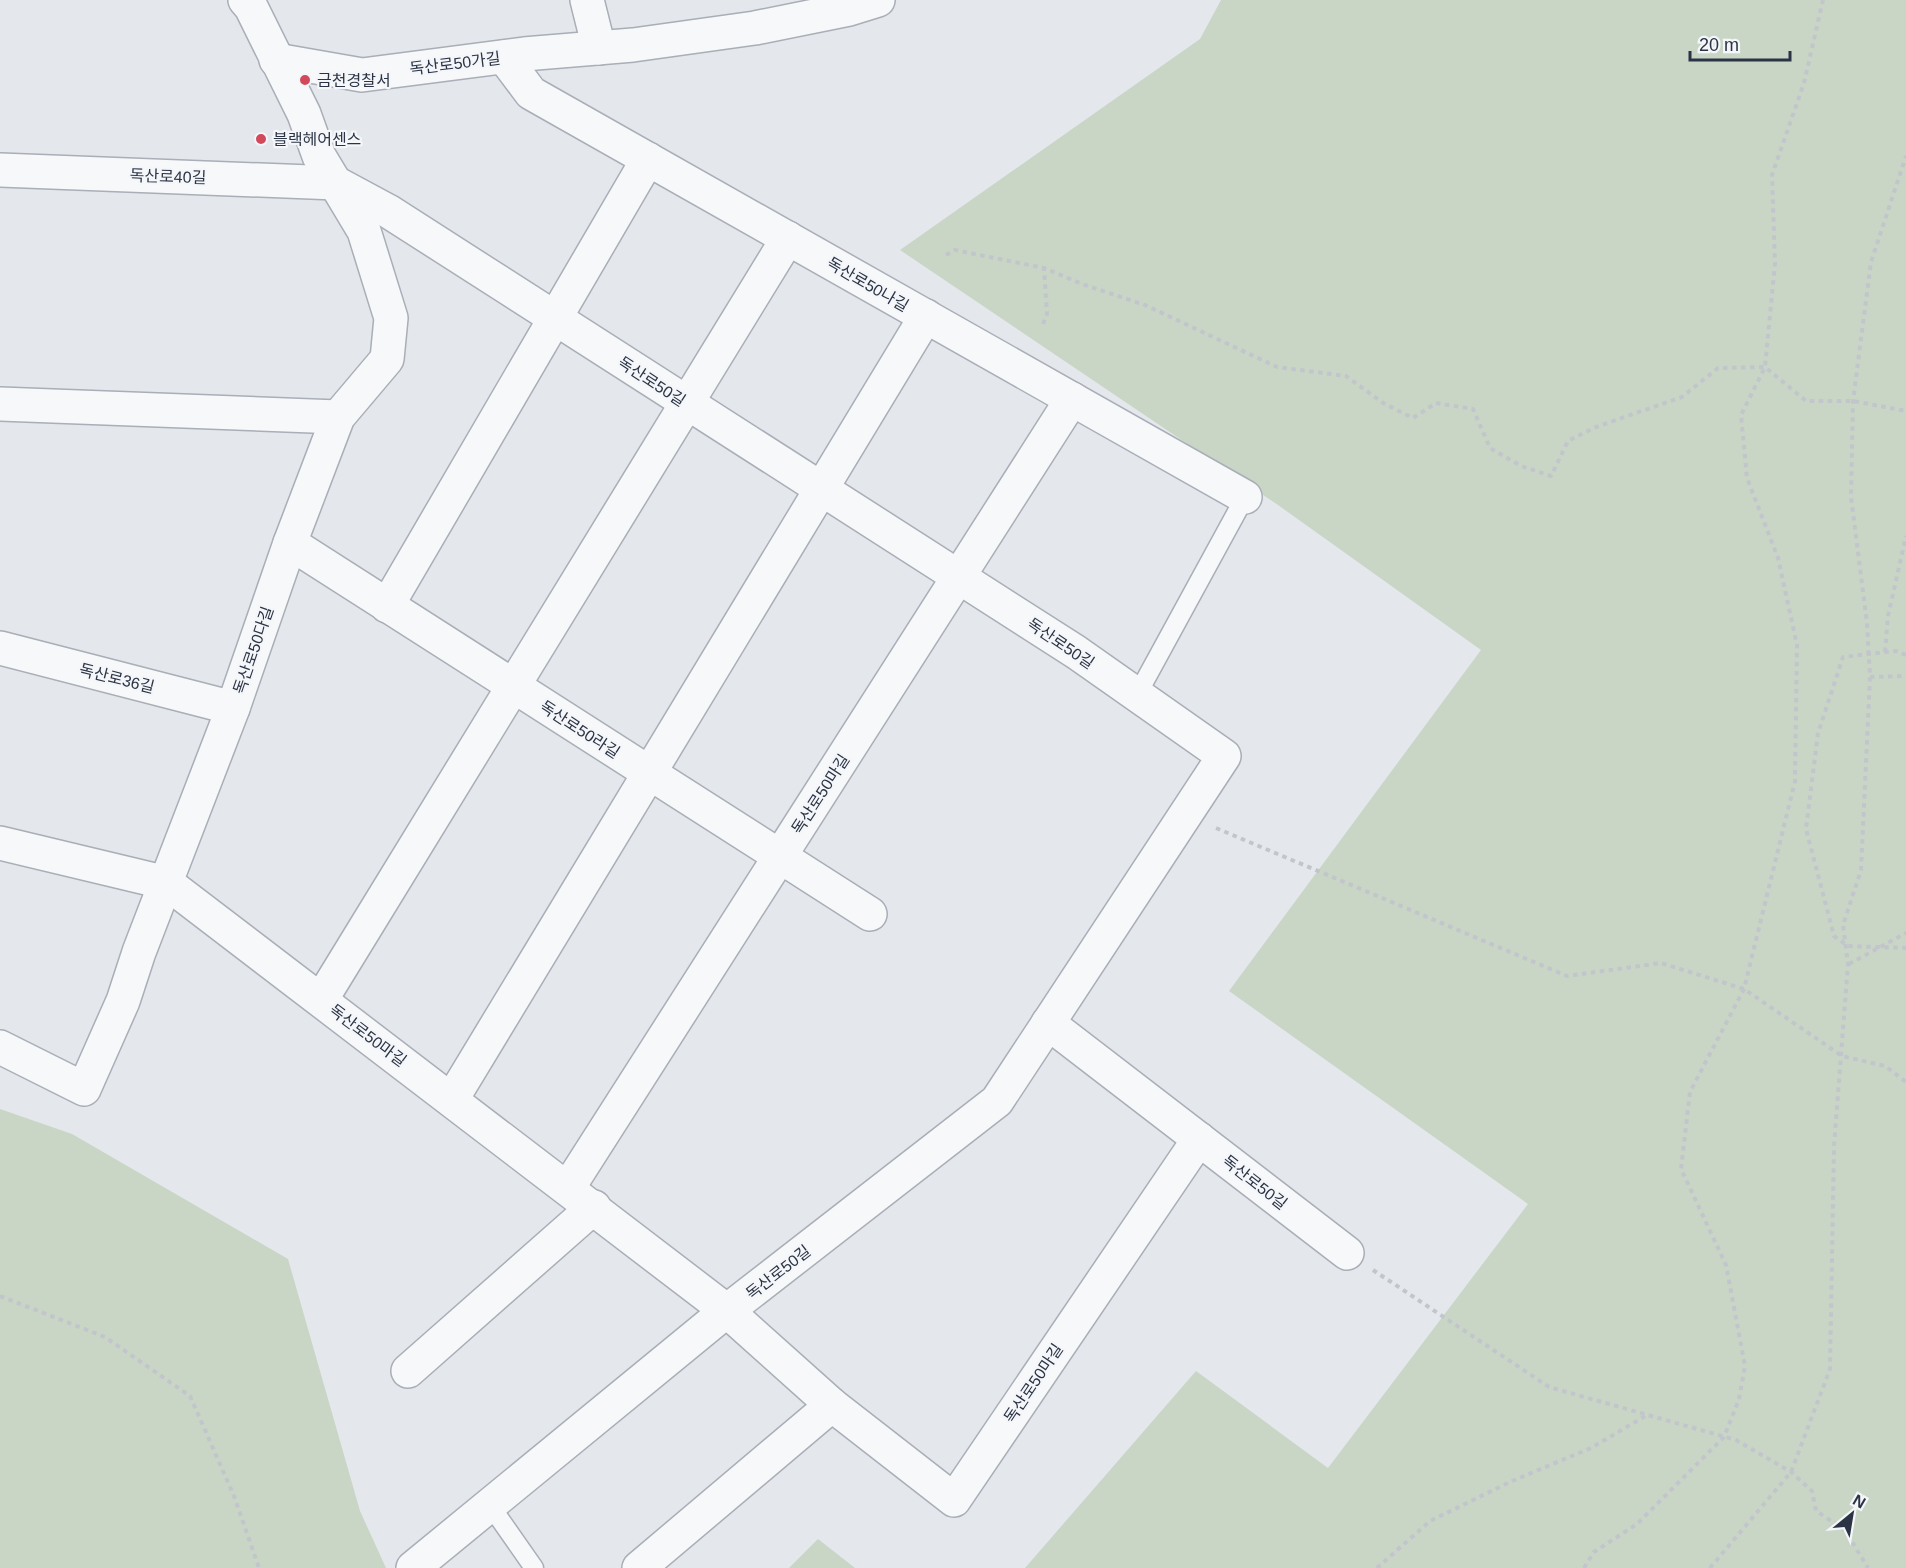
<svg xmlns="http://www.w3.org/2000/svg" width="1906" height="1568" font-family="Helvetica,'Noto Sans KR',sans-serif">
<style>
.green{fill:#c9d6c5}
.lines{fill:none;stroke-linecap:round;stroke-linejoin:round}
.lane-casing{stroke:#a9aeb7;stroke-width:21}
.street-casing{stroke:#a9aeb7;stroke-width:36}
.path{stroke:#c2c5cb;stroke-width:4;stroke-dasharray:4.5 4.5;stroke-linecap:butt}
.lane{stroke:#f7f8fa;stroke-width:18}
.street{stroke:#f7f8fa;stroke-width:33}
.poi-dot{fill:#d1495b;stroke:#f4f6f9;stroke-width:2}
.labels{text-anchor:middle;stroke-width:4.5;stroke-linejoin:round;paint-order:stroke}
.street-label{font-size:16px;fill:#2b3445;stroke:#f4f6f9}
.poi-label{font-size:16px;fill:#2b3445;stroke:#f4f6f9;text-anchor:start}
</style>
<rect width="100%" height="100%" fill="#e4e7ec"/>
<!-- green -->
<g class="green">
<path d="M1221 0H1906V1568H1025L1196 1371 1328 1468 1528 1204 1229 991 1481 650 1278 505 900 250 1200 39Z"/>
<path d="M0 1109 72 1134 288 1259 360 1511 386 1568H0Z"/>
<path d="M818 1539 855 1568H789Z"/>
</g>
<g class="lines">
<defs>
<g id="lane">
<path d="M1137 695 1245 497"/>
<path d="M490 1505 534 1568"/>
</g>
<g id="street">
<path d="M587 0 599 48"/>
<path d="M504 57 531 93 1245 497"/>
<path d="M276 60 362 75 524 54 633 45 755 28 849 9 878 0"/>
<path d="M0 170 336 183 388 211 1076 652 1224 756 997 1101 719 1317 413 1568"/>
<path d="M0 404 338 417"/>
<path d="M290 543 870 914"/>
<path d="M387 606 648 159"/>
<path d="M0 648 233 708"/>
<path d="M0 843 167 883 727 1311 832 1405 954 1500 1199 1139"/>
<path d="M321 1000 788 238"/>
<path d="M1048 1023 1347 1253"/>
<path d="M0 1047 84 1089 123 1001 139 952 233 708 290 543 338 417 387 359 391 318 364 231 319 156 304 114 251 7 245 0"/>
<path d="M452 1099 926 316"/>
<path d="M568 1188 1072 399"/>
<path d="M408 1371 594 1207"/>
<path d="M639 1568 832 1405"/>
</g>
</defs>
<!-- lane casing -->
<use href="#lane" class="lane-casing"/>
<!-- street casing -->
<use href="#street" class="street-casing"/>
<!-- path -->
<g class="path">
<path d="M946 255 955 250 1044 268 1082 284 1145 305 1277 367 1346 376 1383 403 1413 418 1436 403 1473 409 1490 448 1521 466 1551 476 1568 441 1596 427 1682 397 1718 368 1765 367 1806 401H1853L1906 411"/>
<path d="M1043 324 1047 314 1044 268"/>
<path d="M1885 652 1888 616 1906 536"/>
<path d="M1906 655 1896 651 1843 657 1818 733 1806 829 1834 936 1848 946 1906 948"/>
<path d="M1870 677 1906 676"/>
<path d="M1216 828 1567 976 1661 963 1744 989 1842 1056 1885 1066 1906 1082"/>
<path d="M1849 964 1906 933"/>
<path d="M1373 1270 1549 1387 1736 1440 1791 1472 1812 1491 1816 1511 1845 1530 1868 1568"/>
<path d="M0 1296 105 1337 190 1396 234 1496 259 1568"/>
<path d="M1377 1568 1430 1521 1512 1481 1591 1448 1647 1415"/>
<path d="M1584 1568 1594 1552 1637 1524 1724 1437 1739 1399 1745 1366 1726 1265 1681 1169 1690 1092 1744 989 1795 781 1797 645 1778 558 1747 478 1741 415 1765 367 1775 263 1772 175 1804 83 1823 0"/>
<path d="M1710 1568 1791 1472 1830 1369 1834 1146 1848 964 1843 925 1861 870 1870 677 1867 623 1851 497 1853 401 1871 262 1906 156"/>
</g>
<!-- lane -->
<use href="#lane" class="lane"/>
<!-- street -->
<use href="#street" class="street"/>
</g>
<!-- markers -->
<g class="poi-dot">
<circle cx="305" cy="80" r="6"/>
<circle cx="261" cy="139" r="6"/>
</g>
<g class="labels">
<!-- street labels -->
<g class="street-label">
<text transform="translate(455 63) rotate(-7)" y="6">독산로50가길</text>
<text transform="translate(168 176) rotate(2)" y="6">독산로40길</text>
<text transform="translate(868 284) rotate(30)" y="6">독산로50나길</text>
<text transform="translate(652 381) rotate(33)" y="6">독산로50길</text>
<text transform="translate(1061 643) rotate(34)" y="6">독산로50길</text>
<text transform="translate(253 650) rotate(-71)" y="6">독산로50다길</text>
<text transform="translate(117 678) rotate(14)" y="6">독산로36길</text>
<text transform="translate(580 729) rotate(33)" y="6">독산로50라길</text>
<text transform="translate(820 794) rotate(-57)" y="6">독산로50마길</text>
<text transform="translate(368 1035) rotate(37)" y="6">독산로50마길</text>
<text transform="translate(1255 1182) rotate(38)" y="6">독산로50길</text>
<text transform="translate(778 1272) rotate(-38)" y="6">독산로50길</text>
<text transform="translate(1033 1383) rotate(-56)" y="6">독산로50마길</text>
</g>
<!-- poi labels -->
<g class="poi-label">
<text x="317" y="86">금천경찰서</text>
<text x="273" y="145">블랙헤어센스</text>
</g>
</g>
<!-- north arrow -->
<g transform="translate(1852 1514) rotate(30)" stroke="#f4f6f9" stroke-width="4.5" paint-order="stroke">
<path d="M0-4.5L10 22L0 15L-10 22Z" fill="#2b3445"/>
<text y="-9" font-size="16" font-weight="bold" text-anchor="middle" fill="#2b3445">N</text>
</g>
<!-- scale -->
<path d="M1690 51v9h100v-9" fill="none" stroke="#2b3445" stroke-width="3"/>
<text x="1699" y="51" font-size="18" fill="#2b3445" stroke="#f4f6f9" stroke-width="4.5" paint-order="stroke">20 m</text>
</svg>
